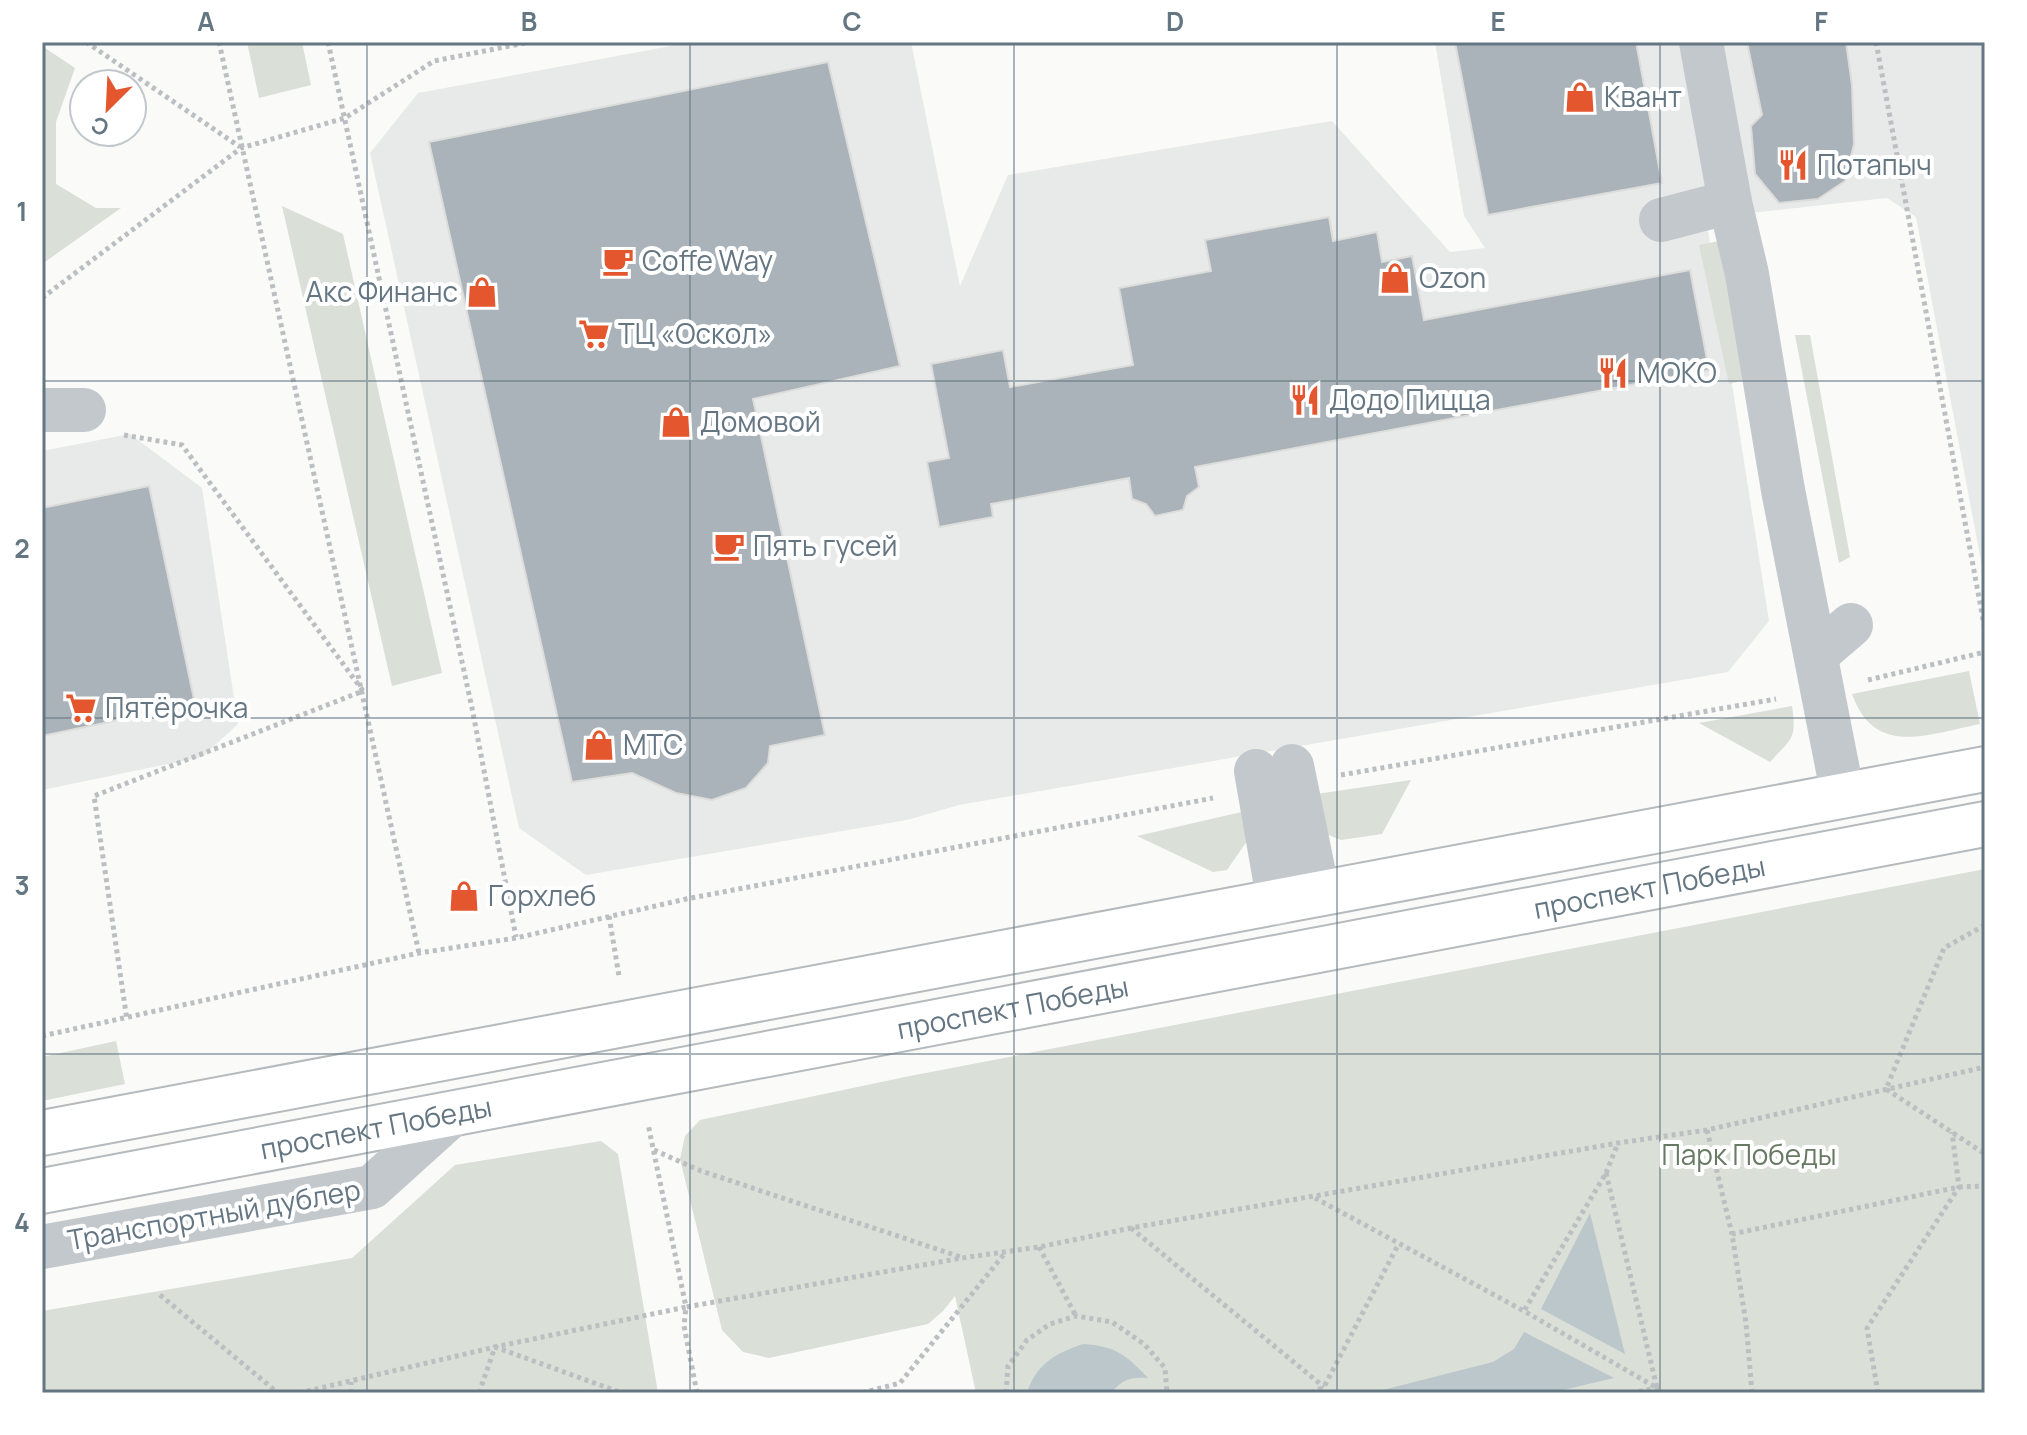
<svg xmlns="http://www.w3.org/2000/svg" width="2027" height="1435" font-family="Manrope,sans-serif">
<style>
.built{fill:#e8e9e9}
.green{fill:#dadfd7}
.water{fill:#bbc7cb}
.building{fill:#aab3b9;stroke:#dcdcda;stroke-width:2}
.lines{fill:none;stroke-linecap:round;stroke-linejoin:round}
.major-casing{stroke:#b5babe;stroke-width:48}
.path{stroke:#bbbfc2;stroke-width:5;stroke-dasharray:4 4;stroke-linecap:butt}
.minor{stroke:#c3c8cc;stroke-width:44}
.major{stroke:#fff;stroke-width:44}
.grid{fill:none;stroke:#657683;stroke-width:2;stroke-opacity:0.55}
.labels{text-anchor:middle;stroke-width:8;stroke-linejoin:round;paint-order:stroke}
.poi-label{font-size:28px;fill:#657683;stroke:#fff;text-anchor:start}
.street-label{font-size:28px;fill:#657683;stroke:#fff}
.park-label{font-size:28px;fill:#687a64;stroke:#fff}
.neatline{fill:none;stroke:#657683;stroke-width:3}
.grid-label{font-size:26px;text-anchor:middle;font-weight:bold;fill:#657683}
</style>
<rect width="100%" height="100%" fill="#fafaf8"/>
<!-- built -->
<g class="built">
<path d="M692 42H911L960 286 1008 175 1332 121 1450 252 1485 248 1464 216 1435 42H1985V582L1916 217 1887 198 1706 218 1769 621 1728 672 959 805 907 820 586 875 519 828 370 153 418 93Z"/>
<path d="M130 434 202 488 238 724 202 757 42 790V451Z"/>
</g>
<!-- green -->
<g class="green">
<path d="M247 42H302L311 85 259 98Z"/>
<path d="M42 46 75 68 56 122V184L96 208H121L42 264Z"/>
<path d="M282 206 343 234 442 673 392 686Z"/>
<path d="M1729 239 1755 377 1729 384 1699 245Z"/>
<path d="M1795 335H1810L1850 557 1839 563Z"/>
<path d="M1969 671 1980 724C1928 734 1875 758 1852 694Z"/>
<path d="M1792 706C1797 741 1791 738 1770 762L1699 723Z"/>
<path d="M1411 780 1382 834 1341 840 1326 834 1310 795Z"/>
<path d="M1246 811 1247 841 1227 870 1213 872 1137 836Z"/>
<path d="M1985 869V1393H976L955 1296 943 1311 928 1324 769 1358 743 1352 722 1330 680 1159 685 1136 700 1120 910 1076Z"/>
<path d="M116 1041 125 1084 42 1101V1057Z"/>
<path d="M601 1141 618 1154 658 1393H42V1311L352 1258 455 1165Z"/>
</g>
<!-- water -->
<g class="water">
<path d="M1590 1213 1625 1354 1541 1309Z"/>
<path d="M1524 1332 1614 1378 1550 1393H1371L1493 1362 1514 1349Z"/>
<path d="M1083 1344C1116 1346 1126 1355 1148 1378 1130 1377 1123 1379 1111 1393H1027C1036 1364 1056 1353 1083 1344Z"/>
</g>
<!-- building -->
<g class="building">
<path d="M1455 42H1636L1662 183 1488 215Z"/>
<path d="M1747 42H1846L1852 85 1854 144 1845 181 1818 199 1779 203 1755 174 1751 126 1762 115Z"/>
<path d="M828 62 900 366 753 399 825 735 770 746 768 763 746 788 712 800 676 793 632 773 572 782 429 142Z"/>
<path d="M1329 217 1333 241 1377 232 1382 262 1412 256 1424 320 1690 270 1709 370 1195 467 1199 487 1187 496 1183 510 1155 516 1146 504 1132 499 1129 478 991 504 993 517 939 527 927 462 949 458 931 364 1003 350 1010 387 1133 365 1119 288 1211 271 1205 240Z"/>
<path d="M149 486 195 704 42 736V508Z"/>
</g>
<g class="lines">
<defs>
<g id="major">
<path d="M42 1133 1985 769"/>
<path id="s1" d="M42 1191 1985 824"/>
</g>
</defs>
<!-- major casing -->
<use href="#major" class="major-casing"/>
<!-- path -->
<g class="path">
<path d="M86 42 240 147"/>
<path d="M219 42 419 953"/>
<path d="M328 42 472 708 516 937"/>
<path d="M1876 42 1985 630"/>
<path d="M42 298 241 148 345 118 434 61 530 42"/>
<path d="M124 435 182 445 363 691 94 796 127 1020"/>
<path d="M1868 680 1985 652"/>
<path d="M1341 775 1776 699"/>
<path d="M609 916 619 976"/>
<path d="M1985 925 1944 948 1886 1089 1985 1154"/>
<path d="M42 1036 419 953 516 938 686 899 1213 798"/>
<path d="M1707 1130 1732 1234"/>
<path d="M654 1150 701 1171 961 1257"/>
<path d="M1606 1173 1657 1388 1524 1311Z"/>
<path d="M1606 1173 1618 1143"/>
<path d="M1315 1198 1524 1311"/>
<path d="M1131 1228 1324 1387"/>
<path d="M1039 1247 1076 1316"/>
<path d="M160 1295 278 1393"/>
<path d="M299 1393 495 1347 686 1307 648 1124"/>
<path d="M351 1393V1382"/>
<path d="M479 1393 495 1347 622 1393"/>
<path d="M697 1393 684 1326 686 1307 962 1258 1039 1247 1131 1228 1618 1143 1707 1130 1985 1067"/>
<path d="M862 1393 900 1383 1005 1253"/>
<path d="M1006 1393 1008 1366 1027 1340 1050 1324 1076 1316 1112 1322 1144 1344 1165 1368 1167 1393"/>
<path d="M1311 1393 1324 1387 1398 1245"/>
<path d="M1631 1393 1657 1388 1656 1393"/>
<path d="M1752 1393 1746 1323 1732 1234 1959 1187 1985 1186"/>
<path d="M1878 1393 1867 1328 1959 1187 1952 1132"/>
</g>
<!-- minor -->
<g class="minor">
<path d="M1701 42 1730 202 1747 274 1783 490 1843 796"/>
<path d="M1661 220 1730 202"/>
<path d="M42 410H84"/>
<path d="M1816 655 1851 625"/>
<path d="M1292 766 1318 893"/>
<path d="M1256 771 1279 903"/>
<path d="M42 1247 372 1187 454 1113"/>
</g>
<!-- major -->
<use href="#major" class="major"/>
</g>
<!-- grid -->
<path class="grid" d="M367 42V1393M690 42V1393M1014 42V1393M1337 42V1393M1660 42V1393M42 381H1985M42 718H1985M42 1054H1985"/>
<!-- icons -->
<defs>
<symbol id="shop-bare" viewBox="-9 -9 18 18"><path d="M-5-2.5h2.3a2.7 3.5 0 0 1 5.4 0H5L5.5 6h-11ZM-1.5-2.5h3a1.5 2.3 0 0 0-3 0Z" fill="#e4572e" stroke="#fff" stroke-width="2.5" paint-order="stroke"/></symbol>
<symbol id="restaurant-bare" viewBox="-9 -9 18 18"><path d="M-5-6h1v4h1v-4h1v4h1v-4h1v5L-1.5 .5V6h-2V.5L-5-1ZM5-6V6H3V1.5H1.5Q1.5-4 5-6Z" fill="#e4572e" stroke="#fff" stroke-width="2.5" paint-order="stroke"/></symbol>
<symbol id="cafe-bare" viewBox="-9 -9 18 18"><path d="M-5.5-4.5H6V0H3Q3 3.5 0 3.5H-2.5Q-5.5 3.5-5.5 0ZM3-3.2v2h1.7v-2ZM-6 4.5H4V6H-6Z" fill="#e4572e" stroke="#fff" stroke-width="2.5" paint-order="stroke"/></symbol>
<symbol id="supermarket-bare" viewBox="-9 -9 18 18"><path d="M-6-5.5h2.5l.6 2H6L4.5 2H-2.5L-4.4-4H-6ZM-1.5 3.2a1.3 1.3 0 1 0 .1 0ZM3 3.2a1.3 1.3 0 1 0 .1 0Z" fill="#e4572e" stroke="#fff" stroke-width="2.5" paint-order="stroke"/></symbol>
</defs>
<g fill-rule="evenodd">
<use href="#shop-bare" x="1558" y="75" width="44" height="44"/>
<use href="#restaurant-bare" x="1771" y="143" width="44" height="44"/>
<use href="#cafe-bare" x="596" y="239" width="44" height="44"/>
<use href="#shop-bare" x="1373" y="256" width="44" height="44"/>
<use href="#shop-bare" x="460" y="270" width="44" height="44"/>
<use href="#supermarket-bare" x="572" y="312" width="44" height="44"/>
<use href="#restaurant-bare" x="1591" y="351" width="44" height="44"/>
<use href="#restaurant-bare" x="1283" y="378" width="44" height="44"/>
<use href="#shop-bare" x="654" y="400" width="44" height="44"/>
<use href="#cafe-bare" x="707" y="524" width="44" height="44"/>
<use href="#supermarket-bare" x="59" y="686" width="44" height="44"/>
<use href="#shop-bare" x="577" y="723" width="44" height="44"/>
<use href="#shop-bare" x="442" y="874" width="44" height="44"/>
</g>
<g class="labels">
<!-- poi labels -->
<g class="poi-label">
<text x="1604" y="107">Квант</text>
<text x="1817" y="175">Потапыч</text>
<text x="642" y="271">Coffe Way</text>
<text x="1419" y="288">Ozon</text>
<text x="458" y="302" text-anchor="end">Акс Финанс</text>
<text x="618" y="344">ТЦ «Оскол»</text>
<text x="1637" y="383">МОКО</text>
<text x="1329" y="410">Додо Пицца</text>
<text x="700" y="432">Домовой</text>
<text x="753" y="556">Пять гусей</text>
<text x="105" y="718">Пятёрочка</text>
<text x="623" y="755">МТС</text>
<text x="488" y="906">Горхлеб</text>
</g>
<!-- street labels -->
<g class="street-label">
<text dy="10" stroke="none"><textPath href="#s1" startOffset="1636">проспект Победы</textPath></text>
<text dy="10" stroke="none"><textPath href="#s1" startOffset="988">проспект Победы</textPath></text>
<text dy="10" stroke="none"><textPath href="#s1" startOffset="340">проспект Победы</textPath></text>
<text transform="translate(214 1215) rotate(-10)" y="10">Транспортный дублер</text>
</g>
<!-- park labels -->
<g class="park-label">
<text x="1749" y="1165">Парк Победы</text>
</g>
</g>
<!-- border -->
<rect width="2027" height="1435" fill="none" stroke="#ffffff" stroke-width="88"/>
<!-- north arrow -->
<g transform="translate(108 108) rotate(204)"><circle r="38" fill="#ffffff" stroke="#c1c8cd" stroke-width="2"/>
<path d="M0-6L14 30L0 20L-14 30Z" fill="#e4572e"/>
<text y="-12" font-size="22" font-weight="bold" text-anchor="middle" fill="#657683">С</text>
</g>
<rect x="44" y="44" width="1939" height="1347" class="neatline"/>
<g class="grid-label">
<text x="206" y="31">A</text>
<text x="529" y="31">B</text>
<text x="852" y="31">C</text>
<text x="1175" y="31">D</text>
<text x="1498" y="31">E</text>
<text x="1821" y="31">F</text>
<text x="22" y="221">1</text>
<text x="22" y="558">2</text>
<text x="22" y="895">3</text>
<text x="22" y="1232">4</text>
</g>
</svg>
